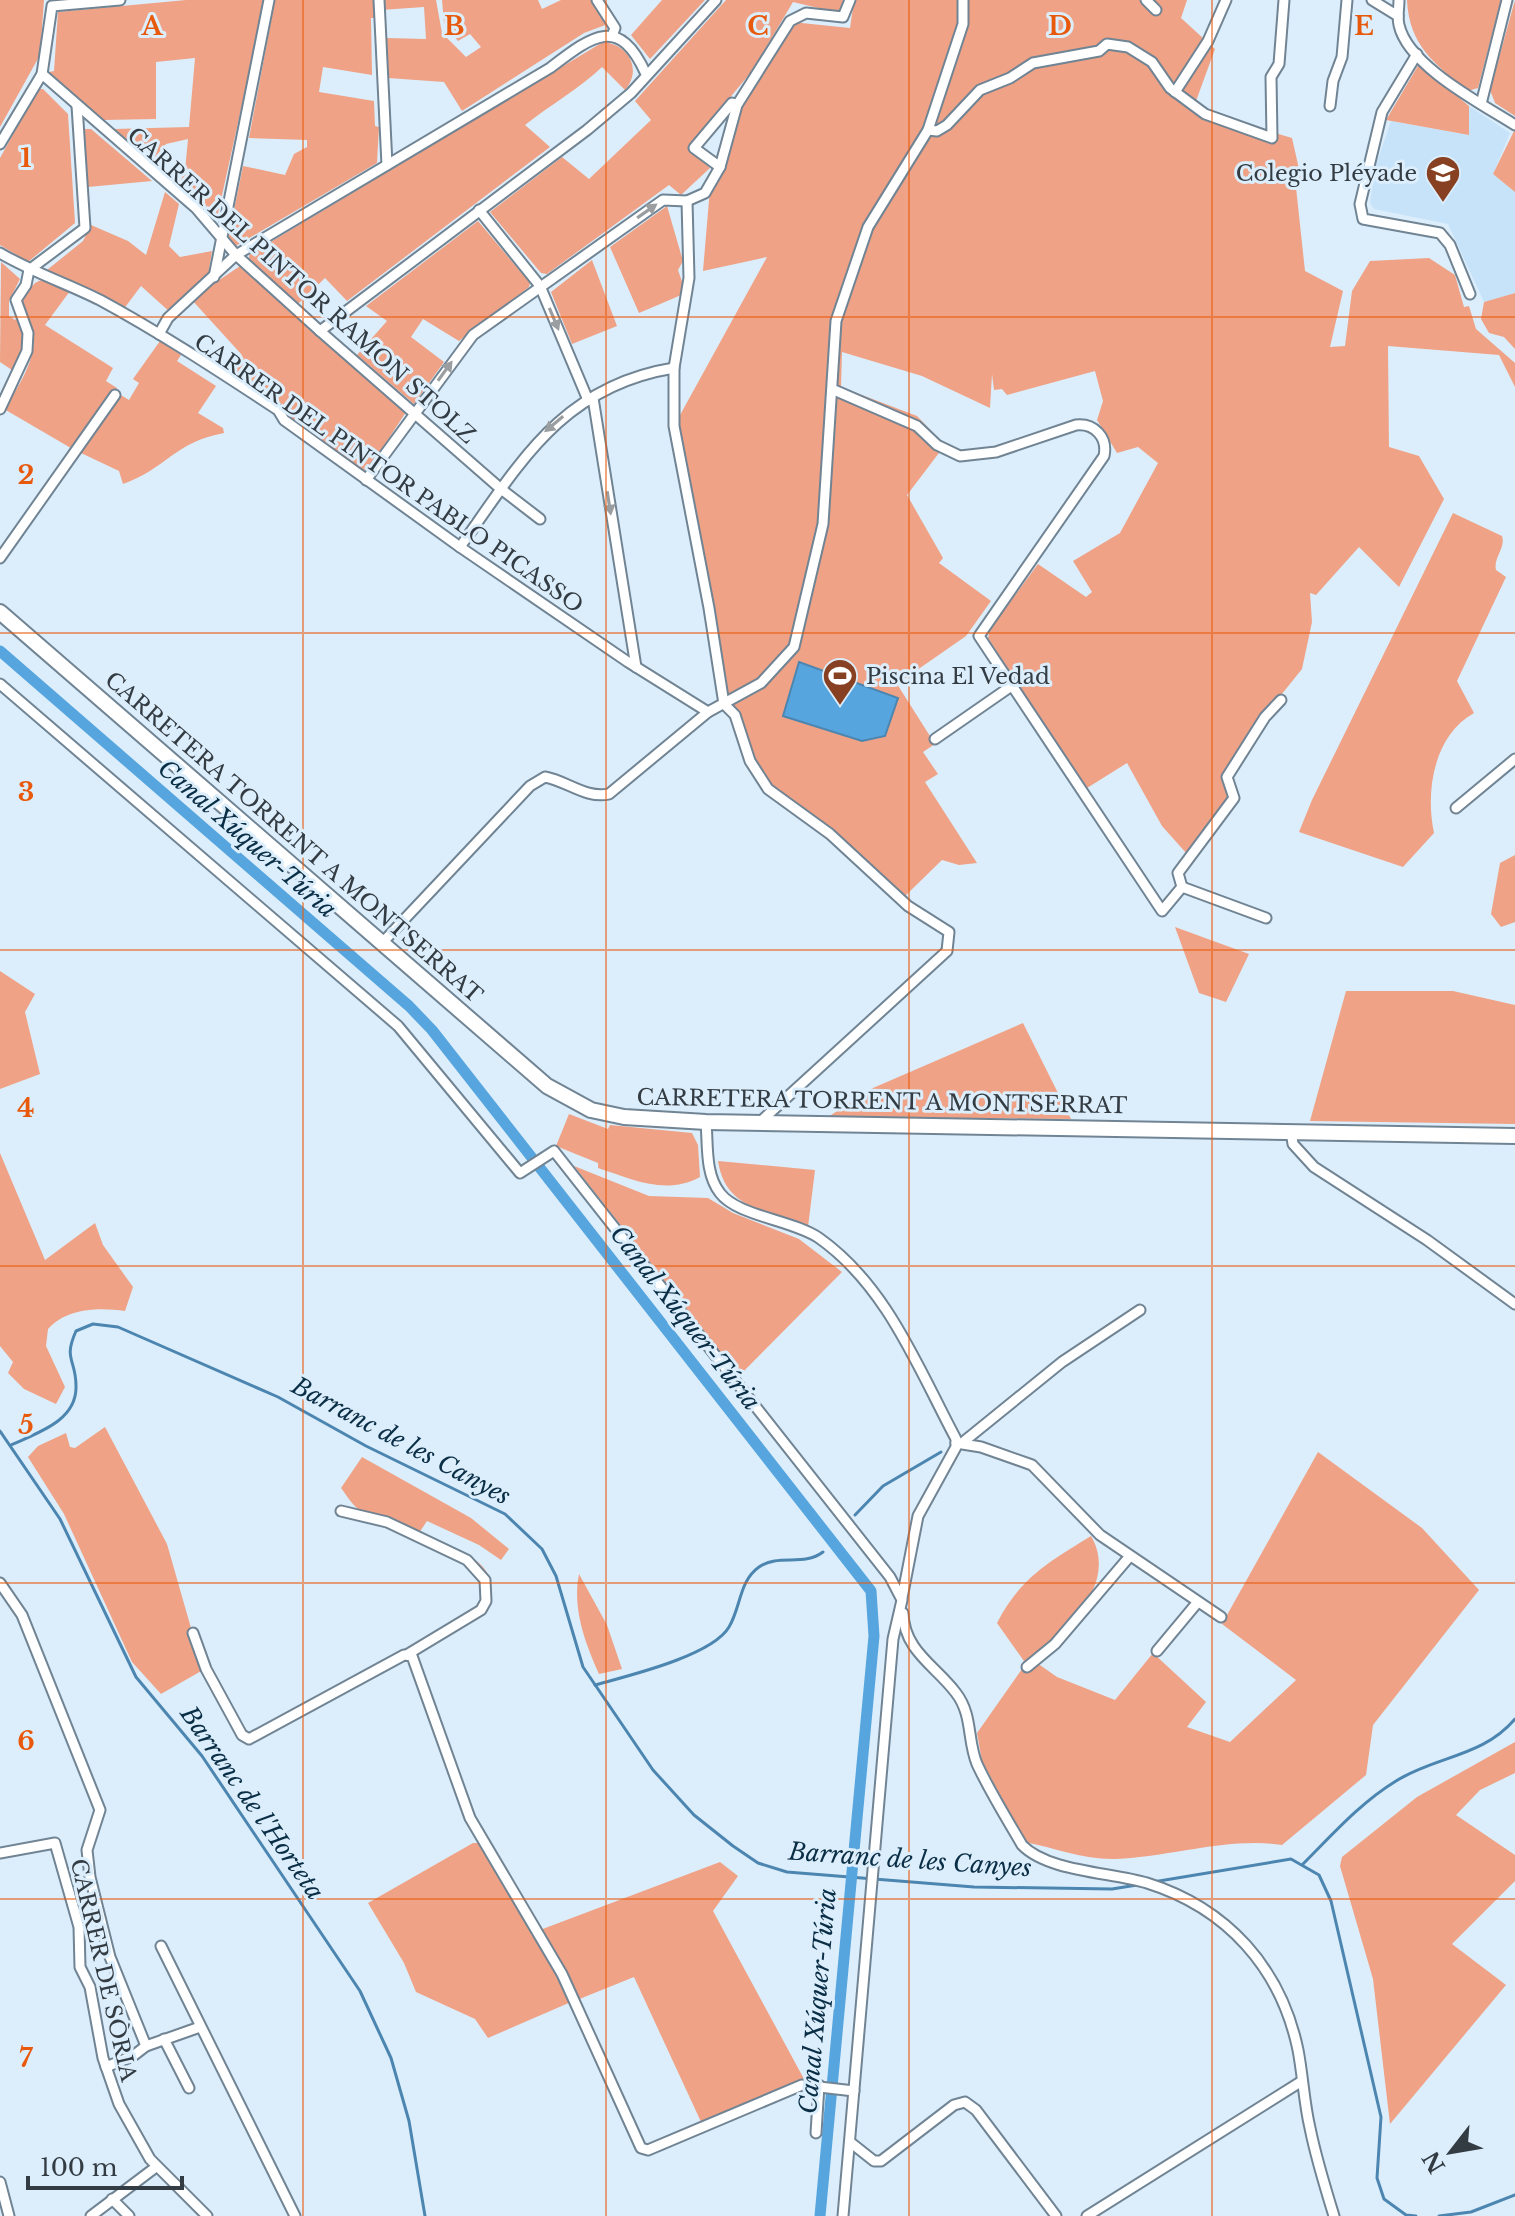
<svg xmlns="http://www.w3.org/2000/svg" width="1515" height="2216" font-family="'Libre Baskerville',serif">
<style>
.built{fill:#c6e3fa}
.green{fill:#efa285}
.water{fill:#56a5de;stroke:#4c86b0;stroke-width:2}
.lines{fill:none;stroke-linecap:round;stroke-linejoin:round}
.stream{stroke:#4c86b0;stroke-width:3}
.canal{stroke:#56a5de;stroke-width:11}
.street-casing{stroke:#708494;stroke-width:13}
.secondary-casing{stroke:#708494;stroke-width:18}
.street{stroke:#fff;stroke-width:9}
.secondary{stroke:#fff;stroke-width:14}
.oneway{fill:#9a9ea1}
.grid{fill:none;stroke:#e8590c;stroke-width:2;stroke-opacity:0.55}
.labels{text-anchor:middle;stroke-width:6;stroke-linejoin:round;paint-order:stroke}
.poi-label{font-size:22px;fill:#343c43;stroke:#dceefc;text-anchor:end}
.street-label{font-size:22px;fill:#343c43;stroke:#dceefc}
.water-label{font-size:24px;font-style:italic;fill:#0a2e45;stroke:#dceefc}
.grid-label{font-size:26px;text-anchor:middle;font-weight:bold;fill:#e8590c;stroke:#dceefc;stroke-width:6;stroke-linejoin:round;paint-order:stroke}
</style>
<rect width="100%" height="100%" fill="#dceefc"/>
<!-- built -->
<path class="built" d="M1469 106 1510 133 1493 174 1515 192V293L1484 302 1448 224 1374 209 1370 203 1375 168 1391 121 1468 135Z"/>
<!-- green -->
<g class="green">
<path d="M0 0H44L40 55 0 127Z"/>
<path d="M186 0H265L217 218 179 184 185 171 188 139 166 144 152 161 114 129 189 127 195 58 156 62V119L104 120 49 72 54 71 58 12Z"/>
<path d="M275 0H377L378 18H371L372 75 323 67 319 92 374 101 375 126 379 127 377 163 234 247 228 239 243 166 285 175 294 154 307 147V140L249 138Z"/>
<path d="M380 0H436L442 33 466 57 481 47 470 34 458 41 444 23 442 0H538L542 9 561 0H593L608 24 584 33 462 111 444 82 388 78 387 38 426 39 424 7 381 10Z"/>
<path d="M662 0H705L650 59 631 35Z"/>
<path d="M726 0H843L839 13 793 2 752 71 688 148 710 168 681 195 669 185 547 274 541 273 490 212 562 157 589 179 651 120 635 101Z"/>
<path d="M854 0H1187L1181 18 1215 49 1196 101 1213 115 1292 138 1301 178H1295L1305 271 1343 291 1330 347 1345 346 1352 291 1370 261 1429 258 1455 275 1464 307 1469 306 1476 329 1515 363V387L1499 355 1388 346 1389 447 1419 456 1444 499 1399 587 1359 547 1316 595 1310 593 1312 622 1302 669 1252 731 1223 780 1228 800 1187 854 1162 826 1127 763 1087 788 988 638 990 629 1038 564 1086 597 1092 592 1073 561 1120 533 1158 463 1138 447 1117 453 1097 420 1103 401 1095 371 1007 395 1002 389 994 390 992 374 990 408 922 376 842 352 841 387 917 416 945 445 907 495 943 558 939 563 991 601 966 636 897 684 935 744 923 752 938 774 925 782 977 863 959 865 942 860 902 899 830 834 768 789 724 704 709 635 674 426 767 257 703 271 712 165 761 65 792 22 850 28Z"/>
<path d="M1407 0H1501L1478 88 1467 91C1434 63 1409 45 1407 0Z"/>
<path d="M1515 0V116L1495 103 1490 90Z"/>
<path d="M603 42C628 44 643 69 625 90L602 67C579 89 550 105 525 125L550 147 347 301 325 278 298 304 249 259V255Z"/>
<path d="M1419 64 1469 106V135L1386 120Z"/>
<path d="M38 89H43L68 114 75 223 28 262 0 245V158Z"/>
<path d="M84 129H91L152 181 88 187Z"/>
<path d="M1515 129V192L1493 174Z"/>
<path d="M165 192 179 204 169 246 180 257 212 251 208 276 171 313 141 286 123 310 47 270 83 241 91 225 128 241 146 255Z"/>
<path d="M667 206 683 261 678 270 686 293 639 313 610 247Z"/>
<path d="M478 221 530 283 529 287 459 341 423 319 411 337 444 362 414 404 357 355 387 321 366 306Z"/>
<path d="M592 260 617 326 572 344 551 292Z"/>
<path d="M1 262 20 279 9 301V316L15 320 17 318 27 338 18 374 0 362Z"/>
<path d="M240 266 406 412 365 475 279 409 225 373 242 355 191 299Z"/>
<path d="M46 280 70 291 45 325 113 368 106 381 117 388 76 451 4 409C17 389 33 365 34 340 35 314 9 316 30 289 35 282 38 280 46 280Z"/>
<path d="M1515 293V349L1504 337 1489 333 1481 319 1484 302Z"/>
<path d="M160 341 181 355 177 361 216 386 198 413 223 428 224 433C174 442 166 469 123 484L119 471 81 453 119 394 129 400 139 383 133 379Z"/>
<path d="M1453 513 1502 536C1506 548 1493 558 1496 570L1506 577 1457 681 1474 713C1434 735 1425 791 1434 833L1403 867 1299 832 1312 800Z"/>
<path d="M1515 855V922L1501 927 1491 914 1500 863Z"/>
<path d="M1175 927 1249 954 1226 1002 1199 993Z"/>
<path d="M0 971 35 994 25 1012 40 1074 0 1089Z"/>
<path d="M1346 991H1453L1515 1005V1124L1310 1121Z"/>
<path d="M1023 1023 1071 1119 828 1117 873 1088Z"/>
<path d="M569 1114 608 1129 610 1125 692 1133 698 1145 700 1177C665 1196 632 1179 598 1168V1163L556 1146Z"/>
<path d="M0 1153 45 1260 95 1223 103 1245 133 1287 125 1311C100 1307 66 1308 48 1329L46 1346 65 1387 56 1404 24 1389 8 1373 13 1362 0 1346Z"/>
<path d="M718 1161 815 1170 808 1227C768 1208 726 1212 718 1161Z"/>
<path d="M574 1166 649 1196 708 1198 733 1213 799 1239 842 1272 739 1376Z"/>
<path d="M105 1427 167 1544 203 1670 161 1694 132 1662 64 1514 28 1457 38 1446 66 1433 70 1447 75 1448Z"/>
<path d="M1318 1452 1422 1528 1479 1590 1373 1725 1366 1775 1282 1845C1228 1837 1171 1857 1116 1859 1085 1860 1055 1848 1025 1842L982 1761 977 1733 1022 1669 1028 1671 1037 1663 1057 1677 1115 1700 1153 1653 1206 1702 1187 1727 1230 1742 1296 1680 1222 1624Z"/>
<path d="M362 1457 471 1518 509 1549 501 1560 479 1545 427 1521 419 1533C447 1547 502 1558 490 1600L481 1602C490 1555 394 1529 361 1511 353 1506 347 1496 341 1488Z"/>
<path d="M1091 1536C1120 1586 1062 1634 1026 1664L997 1623C1021 1577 1049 1562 1091 1536Z"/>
<path d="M579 1574 607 1625 622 1669 599 1674C585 1643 572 1608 579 1574Z"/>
<path d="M1515 1742V1773L1480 1790 1456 1815 1515 1855V1881L1452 1944 1506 1985 1390 2124 1373 1979 1340 1866 1342 1857 1417 1797Z"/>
<path d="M473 1843H483L571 2002 488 2038 475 2019 416 1992 404 1963 368 1903Z"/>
<path d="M720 1862 738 1876 713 1911 804 2079 702 2124 634 1977 577 2000 540 1930Z"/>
</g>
<!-- water -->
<path class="water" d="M799 662 898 698 885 736 862 741 783 716Z"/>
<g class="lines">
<!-- stream -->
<g class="stream">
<path d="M0 1431 60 1519 136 1677 202 1756 360 1991 391 2058 409 2121 425 2216"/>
<path d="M11 1445C37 1433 77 1421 76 1386 76 1359 63 1360 76 1331L93 1324 118 1327 278 1397 366 1446 505 1514 542 1549 556 1576 583 1667 653 1770 694 1815 733 1846 758 1863 787 1872 974 1887 1112 1889 1137 1885"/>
<path d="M855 1515 883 1486 941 1452"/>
<path d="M595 1685C627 1676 712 1656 729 1627 741 1607 739 1581 759 1567 779 1553 803 1567 823 1552"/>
<path d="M1303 1864C1332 1835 1360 1803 1396 1781 1436 1756 1483 1757 1515 1719"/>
<path d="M1153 1882 1291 1859 1319 1875 1331 1901 1381 2117 1377 2178 1384 2199 1406 2215 1416 2216"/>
<path d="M1439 2216 1471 2212 1515 2195"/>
</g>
<!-- canal -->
<path class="canal" d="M0 651 409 1006 432 1030 871 1591 874 1636 820 2216"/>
<defs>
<g id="street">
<path d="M379 0 387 165"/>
<path d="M597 0 615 28 612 36"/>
<path d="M1146 0 1156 10"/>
<path d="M1372 0 1398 16"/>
<path d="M1399 0C1399 8 1397 17 1399 25 1408 66 1482 104 1515 125"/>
<path d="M1417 54 1382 112 1360 204 1363 219 1440 233 1450 245 1470 294"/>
<path d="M42 74 196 208 236 255 320 331 501 489 540 519"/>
<path d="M1175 92 1208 41 1226 0"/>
<path d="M1481 104 1507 0"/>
<path d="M1330 106 1333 81 1342 57 1347 0"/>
<path d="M928 130 937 131 947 125 980 90 1010 78 1033 63 1099 51 1107 44 1128 47 1152 62 1170 88 1205 114 1272 138 1271 77 1279 64 1284 0"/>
<path d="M0 144 42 74 52 6 120 0"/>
<path d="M720 167 694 148 732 103 737 105"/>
<path d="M687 201 689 278 674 368V426L709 608 724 704 735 715 750 761 768 789 830 834 908 906 949 932 947 951 760 1122"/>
<path d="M479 210 540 286 588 400"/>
<path d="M0 253C32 272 66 283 100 300 161 333 220 372 278 410L284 420 460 547 628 662 708 712"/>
<path d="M29 270 85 228 77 106"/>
<path d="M214 277 269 0"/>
<path d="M320 331 587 130 631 93 716 0"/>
<path d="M159 334 168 318 236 255 550 68C592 36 619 14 646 74"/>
<path d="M834 390 917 426 937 445 960 456 996 452 1076 425C1094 423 1108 437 1104 456L979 636 1162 911 1182 887 1266 918"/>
<path d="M593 398 636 667"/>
<path d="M0 409 27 351 28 333 16 300 26 285 29 270"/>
<path d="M366 480 473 335 663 200 687 201 705 193 720 167 737 105 790 21 806 13 843 17 850 0"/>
<path d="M460 547C520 463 562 386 674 368"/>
<path d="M0 558 115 395"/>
<path d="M0 684 398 1026 520 1173 554 1151 890 1577 902 1600 893 1639 843 2216"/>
<path d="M935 739 1010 687"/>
<path d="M1456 808 1515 759"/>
<path d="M1182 887 1178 873 1234 798 1227 777 1265 717 1281 700"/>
<path d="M383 942 530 786 545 777C567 781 586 799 609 794L708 712 761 683 794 647 823 524 836 321 868 227 928 130 963 24V0"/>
<path d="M706 1122C708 1145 705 1174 720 1193 737 1216 793 1220 819 1238 887 1286 918 1368 956 1439V1447L918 1516 902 1598"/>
<path d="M1291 1131 1293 1144 1314 1167 1427 1240 1515 1304"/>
<path d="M956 1443 981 1447 1032 1465 1100 1535 1221 1617"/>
<path d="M962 1443 1062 1362 1140 1310"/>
<path d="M341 1511 387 1522 467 1560 485 1580 486 1601 481 1610 408 1654"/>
<path d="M0 1583 22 1615 100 1810 87 1850 90 1877 110 1957 146 2046"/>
<path d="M903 1613C904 1651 936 1666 956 1693 973 1715 967 1740 977 1764 990 1792 1007 1819 1022 1845 1048 1872 1111 1872 1147 1883 1227 1908 1281 1968 1298 2050 1303 2076 1304 2103 1310 2128 1316 2158 1325 2187 1334 2216"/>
<path d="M193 1633 206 1669 242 1735 249 1739 404 1655 412 1656 470 1818 562 1974 641 2148 648 2150 802 2085 854 2091"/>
<path d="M1157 1651 1197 1603"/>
<path d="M1027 1667 1055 1644 1130 1556"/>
<path d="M0 1853 55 1843 79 1927 80 1967 90 1987 103 2058 119 2104 150 2159 207 2216"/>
<path d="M161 1946 295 2216"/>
<path d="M164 2039 189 2088"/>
<path d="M106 2067 133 2056 146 2046 200 2027"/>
<path d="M816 2133 819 2085"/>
<path d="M850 2142 874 2161H881L954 2105 965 2102 976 2110 1056 2216"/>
<path d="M0 2182 9 2216"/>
<path d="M112 2199 129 2216"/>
<path d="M91 2216 156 2167"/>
<path d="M1087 2216 1302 2081"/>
</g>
<path id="secondary" d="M0 612 547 1086 591 1110 624 1117 706 1122 1515 1136"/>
</defs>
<!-- street casing -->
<use href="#street" class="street-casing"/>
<!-- secondary casing -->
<use href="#secondary" class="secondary-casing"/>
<!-- street -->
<use href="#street" class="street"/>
<!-- secondary -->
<use href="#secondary" class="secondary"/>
</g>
<!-- one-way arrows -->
<defs><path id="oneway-solid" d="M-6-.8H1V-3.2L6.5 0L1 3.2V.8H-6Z" transform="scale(2)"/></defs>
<g class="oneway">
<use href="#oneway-solid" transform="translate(647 211) rotate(-35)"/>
<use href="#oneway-solid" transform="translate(554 319) rotate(67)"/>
<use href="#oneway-solid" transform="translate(445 371) rotate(-54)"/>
<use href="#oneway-solid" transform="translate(554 424) rotate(140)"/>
<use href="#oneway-solid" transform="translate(609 503) rotate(81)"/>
</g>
<!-- grid -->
<path class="grid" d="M303 0V2216M606 0V2216M909 0V2216M1212 0V2216M0 317H1515M0 633H1515M0 950H1515M0 1266H1515M0 1583H1515M0 1899H1515"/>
<!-- icons -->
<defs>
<symbol id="school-pin" viewBox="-11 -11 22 30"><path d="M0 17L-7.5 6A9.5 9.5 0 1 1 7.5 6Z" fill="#884022" stroke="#dceefc"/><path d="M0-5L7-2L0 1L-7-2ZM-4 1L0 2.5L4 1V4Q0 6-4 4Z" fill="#fff"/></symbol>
<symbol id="stadium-pin" viewBox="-11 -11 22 30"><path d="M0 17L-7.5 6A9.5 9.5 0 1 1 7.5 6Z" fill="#884022" stroke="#dceefc"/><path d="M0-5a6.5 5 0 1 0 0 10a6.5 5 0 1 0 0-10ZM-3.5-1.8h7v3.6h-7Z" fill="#fff"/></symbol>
</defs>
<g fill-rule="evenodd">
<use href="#school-pin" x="1423" y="153" width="40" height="54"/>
<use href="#stadium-pin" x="820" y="656" width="40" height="54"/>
</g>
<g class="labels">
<!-- poi labels -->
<g class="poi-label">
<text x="1417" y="181">Colegio Pléyade</text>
<text x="866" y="684" text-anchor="start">Piscina El Vedad</text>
</g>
<!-- street labels -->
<g class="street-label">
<text transform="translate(302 285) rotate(42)" y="8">CARRER DEL PINTOR RAMON STOLZ</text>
<text transform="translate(389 473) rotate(35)" y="8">CARRER DEL PINTOR PABLO PICASSO</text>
<text transform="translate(294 837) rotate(41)" y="8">CARRETERA TORRENT A MONTSERRAT</text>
<text transform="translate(882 1101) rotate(1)" y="8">CARRETERA TORRENT A MONTSERRAT</text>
<text transform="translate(104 1970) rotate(77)" y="8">CARRER DE SÒRIA</text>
</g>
<!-- water labels -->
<g class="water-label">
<text transform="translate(247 839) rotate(41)" y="8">Canal Xúquer-Túria</text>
<text transform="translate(685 1318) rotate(52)" y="8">Canal Xúquer-Túria</text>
<text transform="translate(401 1441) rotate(28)" y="8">Barranc de les Canyes</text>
<text transform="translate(252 1803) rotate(55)" y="8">Barranc de l'Horteta</text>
<text transform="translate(910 1860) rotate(4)" y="8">Barranc de les Canyes</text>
<text transform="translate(818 2001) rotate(-85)" y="8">Canal Xúquer-Túria</text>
</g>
</g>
<g class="grid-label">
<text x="152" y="35">A</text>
<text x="454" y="35">B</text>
<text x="758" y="35">C</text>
<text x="1060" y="35">D</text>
<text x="1364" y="35">E</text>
<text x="26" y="167">1</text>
<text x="26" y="484">2</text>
<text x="26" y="801">3</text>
<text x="26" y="1117">4</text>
<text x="26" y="1434">5</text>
<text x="26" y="1750">6</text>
<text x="26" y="2067">7</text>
</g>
<!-- north arrow -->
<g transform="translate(1451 2152) rotate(239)" stroke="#dceefc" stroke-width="6" paint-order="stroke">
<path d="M0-6L14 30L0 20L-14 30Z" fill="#343c43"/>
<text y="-12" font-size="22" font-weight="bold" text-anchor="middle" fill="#343c43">N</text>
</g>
<!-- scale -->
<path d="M28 2176v12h154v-12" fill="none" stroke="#343c43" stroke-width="4"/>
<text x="40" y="2176" font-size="24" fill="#343c43" stroke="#dceefc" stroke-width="6" paint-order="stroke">100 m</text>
</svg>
